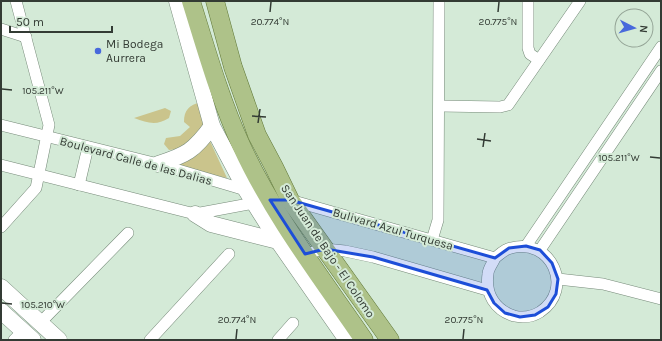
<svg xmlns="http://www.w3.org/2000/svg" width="662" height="341" font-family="Karla,sans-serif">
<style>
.park{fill:#cac48c}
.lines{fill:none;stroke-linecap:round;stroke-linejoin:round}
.street-casing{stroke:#768a79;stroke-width:12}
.secondary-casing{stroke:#768a79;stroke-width:17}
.primary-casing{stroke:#607838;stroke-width:19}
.street{stroke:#fff;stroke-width:11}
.secondary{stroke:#fff;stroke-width:16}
.primary{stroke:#aec289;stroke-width:18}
.marked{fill:#1d4ed8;fill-opacity:0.2;stroke:#1d4ed8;stroke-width:3;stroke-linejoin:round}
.ticks{fill:none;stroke:#333b34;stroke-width:1.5}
.poi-dot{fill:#4869dc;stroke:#d4ead7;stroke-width:1.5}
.labels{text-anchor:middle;stroke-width:4;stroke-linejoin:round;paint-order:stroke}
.poi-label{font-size:12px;fill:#333b34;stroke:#d4ead7;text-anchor:start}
.street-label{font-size:12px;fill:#333b34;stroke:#d4ead7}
.ticks-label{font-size:10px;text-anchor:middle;fill:#333b34;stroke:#d4ead7;stroke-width:4;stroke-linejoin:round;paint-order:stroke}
</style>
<rect width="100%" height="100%" fill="#d4ead7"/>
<!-- park -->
<g class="park">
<path d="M201 102 208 124 186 148 169 150 164 144 166 138 180 136 190 127 184 122C184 110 189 105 201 102Z"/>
<path d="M165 108 171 111 169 118C156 126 148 123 134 118Z"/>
<path d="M209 139 227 178 172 166Z"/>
</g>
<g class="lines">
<defs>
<g id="street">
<path d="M528 1V48L530 54 539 60"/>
<path d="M1 29 26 37"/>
<path d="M440 106 500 107 508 105 580 1"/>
<path d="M1 125 158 164 249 191"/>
<path d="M1 165 195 214 259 202"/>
<path d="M79 185 88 147"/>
<path d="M290 200 495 258C500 254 505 249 511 248 551 237 575 289 540 312 532 317 523 318 514 316 495 310 485 294 488 274 488 269 493 263 495 258"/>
<path d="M1 227 36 188 49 125 16 1"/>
<path d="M432 240 438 220 439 1"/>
<path d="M526 246 661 47"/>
<path d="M540 250 661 71"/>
<path d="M305 254 325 249 345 251 373 257 487 290"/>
<path d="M558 279 603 284 661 299"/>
<path d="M40 323 128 233"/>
<path d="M14 340 23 331"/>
<path d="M150 340 229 254"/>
<path d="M278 340 293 323"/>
</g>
<g id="secondary">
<path d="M177 1 212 126 246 190 278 241 347 340"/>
<path d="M158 164C186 155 194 151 212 126"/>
<path d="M195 214 211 224 278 241"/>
<path d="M1 287 59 340"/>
<path d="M1 311 33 340"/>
</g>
<g id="primary">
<path d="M191 1C206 49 220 99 241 145 273 215 321 277 364 340"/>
<path d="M215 1 233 67 257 135 274 167 290 200 390 340"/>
</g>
</defs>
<!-- street casing -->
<use href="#street" class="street-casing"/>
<!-- secondary casing -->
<use href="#secondary" class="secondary-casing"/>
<!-- primary casing -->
<use href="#primary" class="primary-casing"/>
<!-- street -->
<use href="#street" class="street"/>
<!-- secondary -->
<use href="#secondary" class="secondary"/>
<!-- primary -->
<use href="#primary" class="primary"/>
</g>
<!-- marked area -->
<path class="marked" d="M270 200H290L495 258 509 248 526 246 540 250 552 263 558 279 556 294 548 307 535 315 520 317 505 313 494 303 487 290 373 257 325 249 305 254Z"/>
<!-- ticks -->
<path class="ticks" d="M270 12 271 2M498 12 499 2M2 89 12 90M252 116 266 117M258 123 260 109M477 139 491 141M483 147 485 133M650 157 660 158M2 303 12 304M236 339 237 329M463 339 464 329"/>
<!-- markers -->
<circle class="poi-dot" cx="98" cy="51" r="4"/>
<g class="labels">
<!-- poi labels -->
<g class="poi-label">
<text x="106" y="48">Mi Bodega<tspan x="106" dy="14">Aurrera</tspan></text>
</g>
<!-- street labels -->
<g class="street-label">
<text transform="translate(136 161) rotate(15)" y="4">Boulevard Calle de las Dalias</text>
<text transform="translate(393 229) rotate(16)" y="4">Bulivard Azul Turquesa</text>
<text transform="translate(328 251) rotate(56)" y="4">San Juan de Bajo - El Colomo</text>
</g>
</g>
<g class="ticks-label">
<text x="270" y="25">20.774°N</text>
<text x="498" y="25">20.775°N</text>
<text x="43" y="94">105.211°W</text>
<text x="619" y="161">105.211°W</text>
<text x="43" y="308">105.210°W</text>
<text x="237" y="323">20.774°N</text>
<text x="464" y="323">20.775°N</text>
</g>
<!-- border -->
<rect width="662" height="341" fill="none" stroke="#333b34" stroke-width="4"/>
<!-- north arrow -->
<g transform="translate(634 28) rotate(96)"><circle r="19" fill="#d4ead7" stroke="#94a496"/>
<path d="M0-3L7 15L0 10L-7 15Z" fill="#4869dc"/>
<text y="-6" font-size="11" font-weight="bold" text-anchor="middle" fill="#333b34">N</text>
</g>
<!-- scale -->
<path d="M10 26v6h102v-6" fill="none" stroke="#333b34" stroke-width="2"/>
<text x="16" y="26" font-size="12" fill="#333b34" stroke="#d4ead7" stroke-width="3" paint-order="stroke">50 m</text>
</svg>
